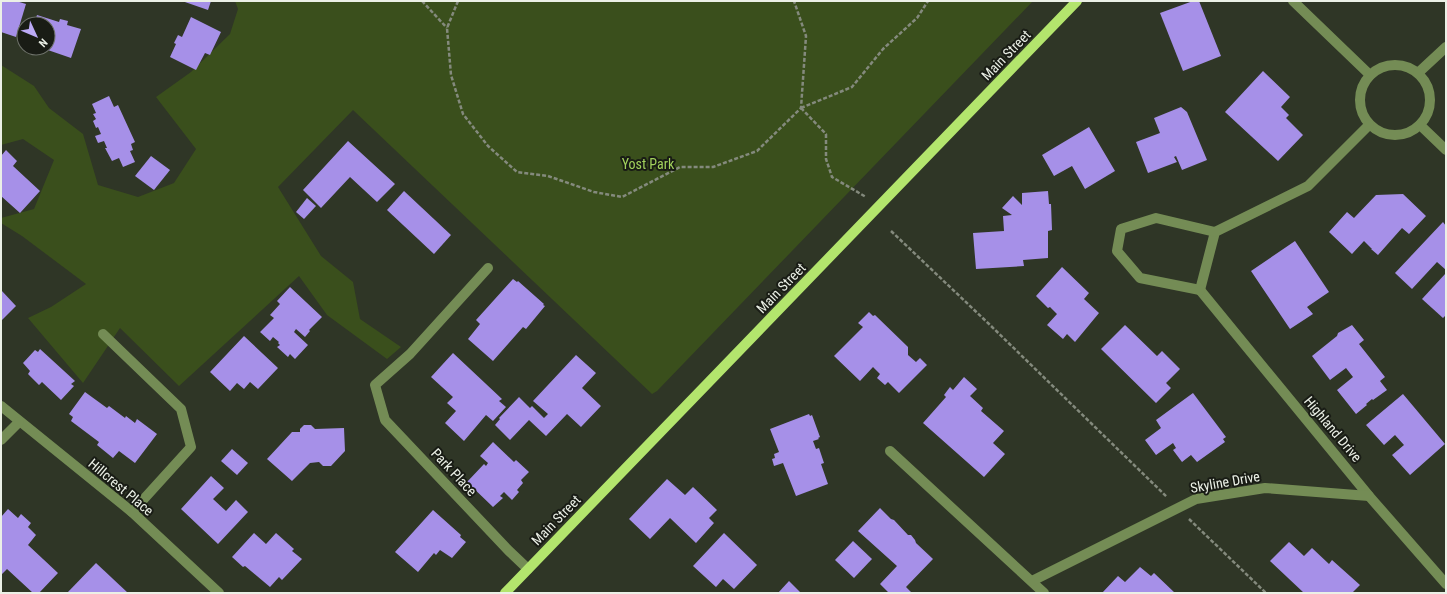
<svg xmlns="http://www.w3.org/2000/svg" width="1447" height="594" font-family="'Roboto Condensed',sans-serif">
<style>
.green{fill:#3a4f1c}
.building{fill:#a690e8}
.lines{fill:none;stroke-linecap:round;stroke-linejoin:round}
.path{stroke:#848a7d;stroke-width:2.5;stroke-dasharray:4 2;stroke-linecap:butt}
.minor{stroke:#748c55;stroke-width:10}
.major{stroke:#b3e56d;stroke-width:10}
.labels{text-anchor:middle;stroke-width:4;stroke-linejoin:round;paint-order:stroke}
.street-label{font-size:14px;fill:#ebf0e6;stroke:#191c15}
.park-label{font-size:14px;fill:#a2d25c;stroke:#191c15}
</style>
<rect width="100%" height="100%" fill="#2f3626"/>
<!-- green -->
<path class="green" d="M235 1H1033L657 391 652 394 353 110 278 187 321 256 353 282 360 319 401 347 387 359 327 315 299 276 179 386 120 328 83 383 28 318 51 307 86 284 22 236 1 223V218L34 209 54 160 23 139 1 145V65L34 86 49 108 83 134 98 185 138 197 174 183 196 149 156 97 191 72 230 34 238 9Z"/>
<!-- building -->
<g class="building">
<path d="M1 1H16L26 4 16 37 1 32Z"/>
<path d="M182 1H211L208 10Z"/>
<path d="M1193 1H1199L1221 56 1183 71 1160 13Z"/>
<path d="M37 15 59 22 60 19 68 21 67 25 81 29 71 58 42 48H48V24H34Z"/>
<path d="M191 17 221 32 210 55 205 53 196 70 170 57 176 44 174 43 178 35 182 37Z"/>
<path d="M1263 71 1290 97 1281 107 1289 115 1286 118 1303 135 1278 161 1225 112Z"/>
<path d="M109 96 114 107 118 105 135 142 131 144 133 150 130 151 135 162 123 167 119 158 112 161 105 148H107L104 141 98 143 95 136 101 134 98 127 96 128 93 121 96 119 93 114 96 113 92 104Z"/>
<path d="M1181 107 1187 112 1207 160 1182 170 1176 156 1174 157 1177 162 1148 173 1136 142 1160 133 1154 118Z"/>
<path d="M1089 127 1115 171 1085 189 1072 166 1054 176 1042 155Z"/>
<path d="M348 141 395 184 377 202 350 177 321 208 303 190Z"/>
<path d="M6 150 17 161 13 166 40 191 20 213 1 196V156Z"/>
<path d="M151 156 170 170 154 190 135 176Z"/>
<path d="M404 191 451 235 434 254 387 210Z"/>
<path d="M1048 191 1049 204H1051L1052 230 1048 231V258L1023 260 1024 266 976 269 973 233 1004 231 1003 216 1012 215 1002 208 1013 196 1022 205V193Z"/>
<path d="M1403 194 1426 216 1409 234 1402 228 1378 255 1371 249H1372L1364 241 1352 254 1329 232 1347 212 1354 218 1376 195Z"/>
<path d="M307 198 316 206 304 219 296 212Z"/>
<path d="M1443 222 1446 226V270L1437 262 1412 289 1395 273Z"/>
<path d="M1295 241 1329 292 1307 307 1313 314 1290 329 1251 271Z"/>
<path d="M1062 267 1089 293 1084 299 1099 313 1075 342 1067 334 1063 339 1047 325 1057 314 1050 307 1048 308 1036 296Z"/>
<path d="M1446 273V315L1443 318 1422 299Z"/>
<path d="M513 279 517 282 518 281 544 304 543 305 545 306 526 329 523 327 493 361 468 339 480 324 476 320Z"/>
<path d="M290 287 322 317 309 330 310 331 305 337 296 329 294 332 308 345 295 359 290 354 288 357 277 347 280 345 278 343 279 342 273 337 270 341 260 332 274 318 270 315 280 304 277 301Z"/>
<path d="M1 290 16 306 1 321Z"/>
<path d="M869 312 873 316 875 315 908 347V355L916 362 920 358 927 365 899 393 888 382 885 385 877 378 880 374 873 367 860 381 834 356 863 327 858 323Z"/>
<path d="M1125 325 1157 356 1162 351 1180 369 1166 383 1171 388 1156 403 1101 349Z"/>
<path d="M1352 325 1364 340 1359 344 1385 377 1380 381 1387 390 1373 400 1372 399 1366 404 1367 405 1356 414 1337 390 1353 377 1346 368 1330 380 1312 356 1337 336 1338 333Z"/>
<path d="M244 336 278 368 258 389 250 382 244 389 237 383 230 391 210 372Z"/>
<path d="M40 349 75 381 71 384 74 386 61 400 42 382 39 385 28 374 30 371 23 363 35 350 38 352Z"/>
<path d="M453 353 502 399 499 401 506 407 493 421 486 415 464 441 445 423 456 411 447 403 453 397 431 377Z"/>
<path d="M576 355 596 373 582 388 601 406 581 427 567 414 546 436 529 420 510 440 495 425 500 419 499 418 519 397 530 408 532 406 544 418 548 414 533 401Z"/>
<path d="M964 377 977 389 970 396 983 408 981 411 1004 431 993 443 1005 454 984 477 923 423 946 397 944 395 950 387 953 390Z"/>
<path d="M85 392 107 408 109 406 125 418 126 416 135 423 137 419 157 434 135 463 119 451 113 458 97 445 99 442 71 421 73 417 69 414Z"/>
<path d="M1193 393 1226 437 1223 439 1225 442 1197 462 1191 455 1182 462 1173 450 1176 448 1173 443 1156 455 1145 440 1161 428 1156 420Z"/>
<path d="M1403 394 1445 444 1410 475 1392 455 1404 445 1395 435 1384 445 1366 425Z"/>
<path d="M809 414 810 416 812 415 820 437 818 438 819 439 813 441 816 449 819 448 824 463 821 464 828 484 796 496 783 463 774 466 772 459 775 458 774 454 779 452 770 429Z"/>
<path d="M304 425H311L315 429 344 428 345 451 331 466H323L319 462 310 463 292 481 267 459 292 432H300V429Z"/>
<path d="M493 442 514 462 516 460 529 472 521 480 523 483 517 490 519 492 512 500 504 492 500 496 503 498 493 507 467 482 484 464 486 466 488 463 480 456Z"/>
<path d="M232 449 248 463 237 475 221 461Z"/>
<path d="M211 476 224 488 213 499 226 511 236 500 248 512 218 544 181 509Z"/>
<path d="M667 479 685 495 693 487 717 510 709 518 714 523 696 543 670 518 650 539 629 519Z"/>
<path d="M880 508 891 519 894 520 908 535H911L915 540 916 543 933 559 906 587 911 592 910 593H889L880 584 897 566 858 531Z"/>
<path d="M8 509 18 518 21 514 31 523 28 527 36 535 28 545 58 573 39 593H33L7 569 1 575V517Z"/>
<path d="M433 510 461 535 460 537 466 542 452 558 440 550 436 555 434 553 418 572 395 552Z"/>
<path d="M254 533 266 544 276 533 294 549 292 551 302 559 282 580 279 577 270 587 245 566 243 567 232 557Z"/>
<path d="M724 533 757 565 734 589 723 579 716 587 693 566Z"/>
<path d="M853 541 872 559 854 578 835 560Z"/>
<path d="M1289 542 1304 556 1312 548 1329 564 1332 560 1360 585 1352 593H1304L1270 561Z"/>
<path d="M96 563 128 593H67Z"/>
<path d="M1140 567 1151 576 1154 573 1175 593H1102L1118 576 1125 582Z"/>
<path d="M789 581 801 593H778Z"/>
</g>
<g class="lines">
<!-- path -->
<g class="path">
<path d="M422 1 447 28"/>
<path d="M458 1 447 28 451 75 463 114 488 146 517 172 548 176 594 192 622 197 680 167H713L757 151 801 108 806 36 794 1"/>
<path d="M801 108 852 87 883 49 917 18 928 1"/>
<path d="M801 108 826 134V159L832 177 866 197"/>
<path d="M891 231 989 324 1167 497"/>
<path d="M1189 519 1266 593"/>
</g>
<!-- minor -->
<g class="minor">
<path d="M1293 1 1370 75"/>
<circle cx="1395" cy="100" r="35"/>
<path d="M1418 73 1446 47"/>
<path d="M1420 125 1446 150"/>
<path d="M488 268 410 354 375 385 385 420 509 551 528 569"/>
<path d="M1200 290 1369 496 1446 584"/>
<path d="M1200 290 1215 232 1308 186 1369 125"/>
<path d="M1200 290 1140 278 1117 251 1121 229 1156 218 1215 232"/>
<path d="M103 334 181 409 191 447 132 512"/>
<path d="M1 406 132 512 219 593"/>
<path d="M1 440 19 422"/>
<path d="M890 451 1044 593"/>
<path d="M1032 581 1196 499 1265 488 1369 496"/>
</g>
<!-- major -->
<path class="major" d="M505 593 1077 1"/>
</g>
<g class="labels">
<!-- street labels -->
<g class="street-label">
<text transform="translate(1006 55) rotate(-46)" y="5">Main Street</text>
<text transform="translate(781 288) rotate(-46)" y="5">Main Street</text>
<text transform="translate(1333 429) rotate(50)" y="5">Highland Drive</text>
<text transform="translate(454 472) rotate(47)" y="5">Park Place</text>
<text transform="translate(1225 482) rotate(-10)" y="5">Skyline Drive</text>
<text transform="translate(121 487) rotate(40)" y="5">Hillcrest Place</text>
<text transform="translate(556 520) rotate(-46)" y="5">Main Street</text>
</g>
<!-- park labels -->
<g class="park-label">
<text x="648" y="169">Yost Park</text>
</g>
</g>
<!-- border -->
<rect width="1447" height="594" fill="none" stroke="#ebf0e6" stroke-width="4"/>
<!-- north arrow -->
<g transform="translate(36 36) rotate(134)"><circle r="19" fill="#191c15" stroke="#6d7169"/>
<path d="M0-3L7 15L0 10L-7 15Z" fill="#bcaaf6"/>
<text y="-6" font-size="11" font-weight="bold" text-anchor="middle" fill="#ebf0e6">N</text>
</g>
</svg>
